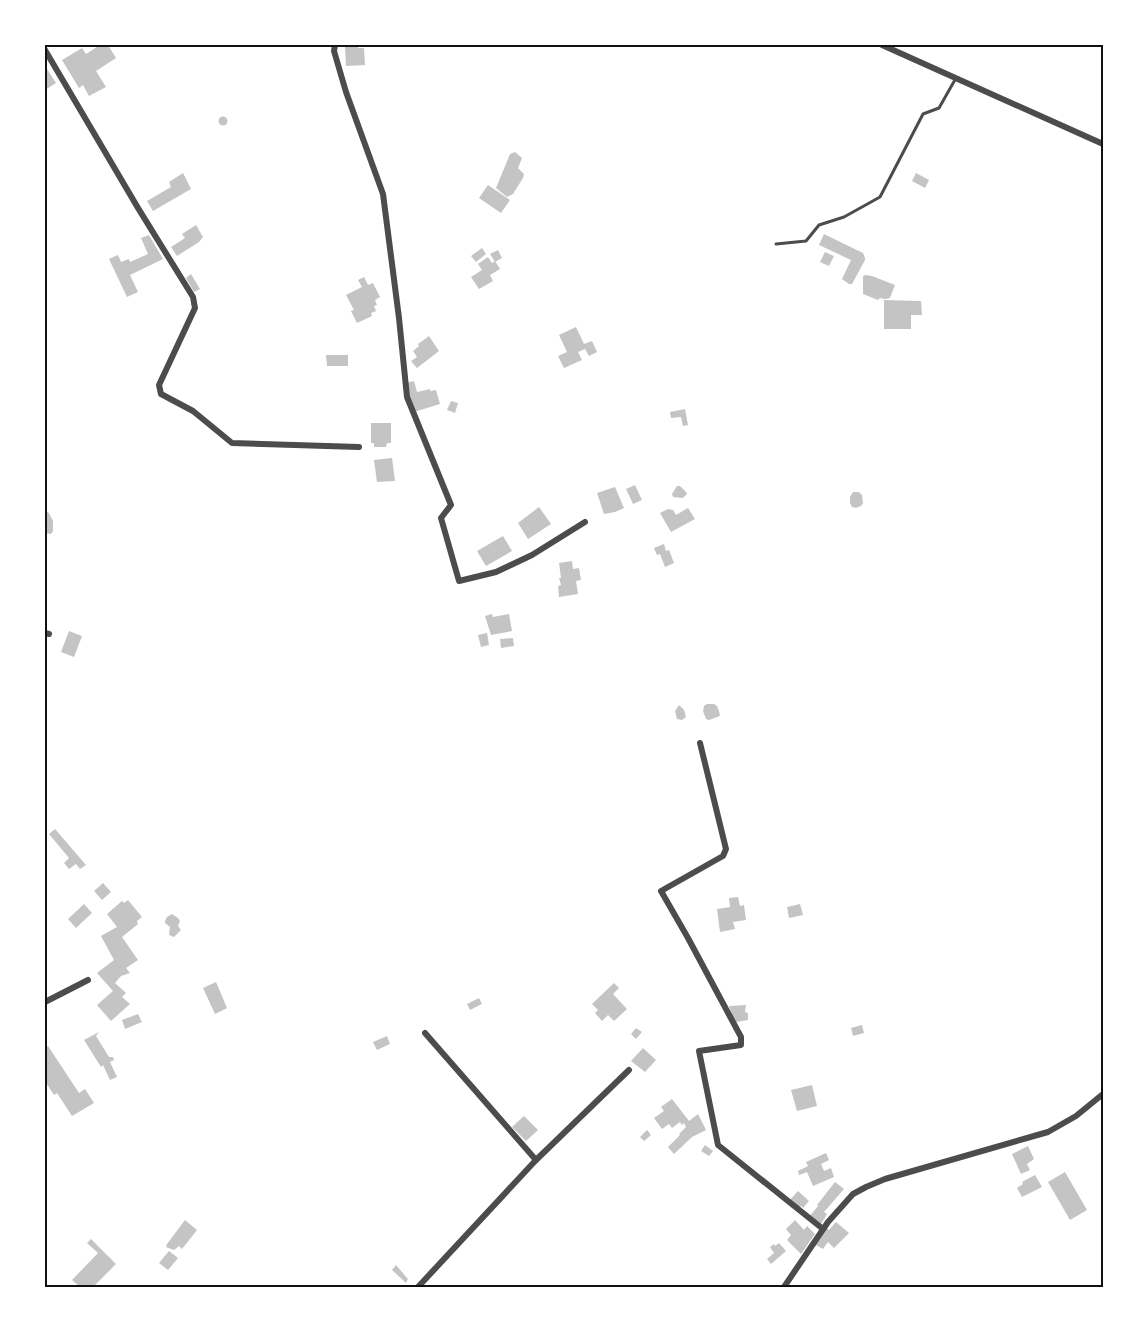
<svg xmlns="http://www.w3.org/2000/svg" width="1148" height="1332" font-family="'Open Sans',sans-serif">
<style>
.building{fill:#c4c4c4}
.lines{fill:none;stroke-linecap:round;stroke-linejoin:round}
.service{stroke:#4c4c4c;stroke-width:3}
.minor{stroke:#4c4c4c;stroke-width:6}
.neatline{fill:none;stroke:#111;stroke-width:2}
</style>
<rect width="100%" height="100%" fill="#fff"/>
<!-- building -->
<g class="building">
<path d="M100 45H108L116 58 96 71 106 87 89 96 83 85 79 88 62 60 82 48 86 54Z"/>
<path d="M358 46V48H364L365 65 346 66 345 47Z"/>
<path d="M45 66 56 83 45 90Z"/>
<circle cx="223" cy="121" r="4.5"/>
<path d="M515 152 522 158 518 168 524 174 523 178 513 194 507 197 496 188 510 154Z"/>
<path d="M183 173 191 189 153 211 147 201 171 187 169 182Z"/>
<path d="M916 173 929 180 925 188 912 181Z"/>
<path d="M488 185 510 200 501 213 479 198Z"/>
<path d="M196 225 203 237 199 242 177 256 171 247 185 238 182 234Z"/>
<path d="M824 234 863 253 865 258V260L852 284H849L842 279 851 260 819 245Z"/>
<path d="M149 235 163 259 130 275 138 292 127 297 109 259 118 255 121 262 129 259 130 262 148 254 141 238Z"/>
<path d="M482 248 486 254 476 262 471 256Z"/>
<path d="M498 250 502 258 495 262 490 254Z"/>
<path d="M825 252 834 256 829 266 820 262Z"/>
<path d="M488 257 492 263 495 261 500 269 490 275 493 281 479 289 471 277 482 270 478 264Z"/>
<path d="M191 274 200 289 194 292 186 278Z"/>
<path d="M866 275 872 276 895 285 890 298 885 299 880 298 878 300 863 294V276Z"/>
<path d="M364 277 368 285 373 283 380 297 375 300 377 305 374 306 376 311 371 313 372 316 357 323 351 311 354 310 346 295 362 287 358 280Z"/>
<path d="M884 300 921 301 922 315H911V329H884Z"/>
<path d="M576 327 584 344 592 341 597 352 589 356 585 349 578 352 582 360 564 368 558 356 567 352 559 335Z"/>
<path d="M429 336 439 351 417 368 411 361 417 357 413 351 419 346 418 344Z"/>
<path d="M326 355H348V366H327Z"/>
<path d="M414 381 417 392 430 389V391L436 390 440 404 414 412 406 383Z"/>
<path d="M451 401 458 403 455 413 447 410Z"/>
<path d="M685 409 688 425 683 426 681 417 671 418 670 412Z"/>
<path d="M371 423H391V443H387L386 447H374V443H371Z"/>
<path d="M392 458 395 481 377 482 374 460Z"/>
<path d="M635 485 642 500 633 504 626 489Z"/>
<path d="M677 486H680L686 492 687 494 683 498 673 497 672 494Z"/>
<path d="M615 487 624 508 615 512 604 514 597 493Z"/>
<path d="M853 492H859L862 495 863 503 861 506 856 508 852 507 850 503V497Z"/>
<path d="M539 507 551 524 528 539 518 523Z"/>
<path d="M688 508 695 519 671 532 660 513 668 509 673 510 676 515Z"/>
<path d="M45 511 49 513 53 521V531L51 534 45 533Z"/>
<path d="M503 536 512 551 486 566 477 551Z"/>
<path d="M664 544 666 551 669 550 674 563 665 567 660 554 657 555 654 548Z"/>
<path d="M572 561 573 569 579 568 581 580 576 581 578 594 559 597 558 586 561 585 559 578H561L559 563Z"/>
<path d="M492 614 493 617 509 614 512 631 491 635 485 616Z"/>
<path d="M69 631 82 636 74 657 61 652Z"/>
<path d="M487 633 489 645 481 647 478 635Z"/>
<path d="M513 638 514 646 501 648 500 639Z"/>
<path d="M707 704H714L717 706 719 711 720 716 709 720 706 719 703 711 704 706Z"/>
<path d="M679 705 684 710 686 717 682 720 677 719 675 711Z"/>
<path d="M55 829 86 865 80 869 76 864 69 869 64 863 69 858 49 834Z"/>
<path d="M103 883 111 892 102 900 94 891Z"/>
<path d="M738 897 740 906 744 905 746 920 733 922 735 929 720 932 717 909 730 907 729 898Z"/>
<path d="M128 900 142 917 137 921 138 924 122 937 138 960 126 968 130 973 121 976 115 983 126 993 122 997 130 1004 111 1021 97 1005 113 991 97 973 114 960 101 936 117 927 107 914 122 901 124 903Z"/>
<path d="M84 904 92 913 76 928 68 919Z"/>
<path d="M800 904 803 915 789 918 787 907Z"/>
<path d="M172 914 178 918 180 921 178 926 181 930 174 937 169 935 170 927 165 923V921L167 917Z"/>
<path d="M216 982 227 1008 215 1014 203 988Z"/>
<path d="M614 983 619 988 613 994 627 1009 614 1021 608 1015 602 1021 595 1013 598 1010 592 1004Z"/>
<path d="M479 998 482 1004 470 1010 467 1004Z"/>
<path d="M746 1005 745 1012 748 1013V1020L737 1022 734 1020 729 1006Z"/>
<path d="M138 1014 142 1022 125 1029 122 1020Z"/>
<path d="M862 1025 864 1033 853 1036 851 1028Z"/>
<path d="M636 1028 642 1032 636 1039 631 1034Z"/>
<path d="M99 1032 96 1036 109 1057H113L114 1060 110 1062 117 1077 110 1080 103 1065 101 1067 84 1040Z"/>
<path d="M387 1036 390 1044 377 1050 373 1042Z"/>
<path d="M48 1046 79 1093 85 1089 94 1103 72 1116 57 1093 54 1095 45 1081V1048Z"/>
<path d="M643 1048 656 1060 645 1072 631 1061Z"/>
<path d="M812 1085 817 1106 797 1111 791 1090Z"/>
<path d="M672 1099 689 1121 698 1114 706 1130 692 1137 674 1154 668 1147 680 1135 679 1134 686 1127 684 1123 682 1125 680 1122 672 1128 669 1124 662 1129 654 1118 664 1111 661 1107Z"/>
<path d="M524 1116 538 1130 526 1141 512 1127Z"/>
<path d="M647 1130 651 1135 644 1141 640 1137Z"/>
<path d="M705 1145 713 1151 709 1156 701 1151Z"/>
<path d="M1028 1146 1034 1159 1027 1164 1030 1170 1021 1174 1012 1154Z"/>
<path d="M826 1153 829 1160 821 1164 824 1171 831 1168 834 1177 813 1186 807 1172 799 1175 798 1171 808 1166 806 1162Z"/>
<path d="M1065 1172 1087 1210 1070 1220 1048 1182Z"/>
<path d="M1035 1175 1042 1187 1022 1197 1017 1188 1023 1184 1022 1182Z"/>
<path d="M835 1182 844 1189 824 1212 827 1214 821 1224 809 1217 818 1206 817 1205Z"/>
<path d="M798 1191 809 1201 803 1208 801 1206 798 1209 789 1201Z"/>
<path d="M185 1220 197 1230 182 1249 179 1246 174 1250 166 1247 167 1244Z"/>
<path d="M795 1220 804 1230 807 1226 815 1234 801 1254 787 1240 791 1235 786 1229Z"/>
<path d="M836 1222 849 1233 834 1248 828 1242 823 1249 816 1245 827 1228 829 1230Z"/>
<path d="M91 1239 116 1264 95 1285 97 1287H80L72 1280 98 1253 87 1243Z"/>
<path d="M779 1243 786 1251 771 1264 767 1259 774 1253 770 1247 774 1244 775 1246Z"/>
<path d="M169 1251 178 1258 168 1270 159 1263Z"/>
<path d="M396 1265 408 1279 406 1283 392 1270Z"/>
</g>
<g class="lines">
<!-- service -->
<path class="service" d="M776 244 806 241 819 225 844 217 880 197 923 114 939 108 956 78"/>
<!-- minor -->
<g class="minor">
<path d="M335 45 334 51 346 92 383 194 399 318 407 397 451 505 441 518 459 581 496 572 532 555 585 522"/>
<path d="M882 45 1103 144"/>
<path d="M45 50 138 208 193 297 195 308 159 385 161 394 193 411 232 443 359 447"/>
<path d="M45 633 49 634"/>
<path d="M700 743 726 849 723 856 661 891 688 938 741 1037V1045L699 1051 718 1145 823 1229"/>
<path d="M45 1002 88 980"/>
<path d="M425 1033 536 1160"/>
<path d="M418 1287 536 1160 629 1070"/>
<path d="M784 1287 828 1222 853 1194 866 1187 885 1179 1048 1132 1076 1116 1103 1094"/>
</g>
</g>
<!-- border -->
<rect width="1148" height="1332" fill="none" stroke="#ffffff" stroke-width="93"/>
<rect x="46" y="46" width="1056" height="1240" class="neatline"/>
</svg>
